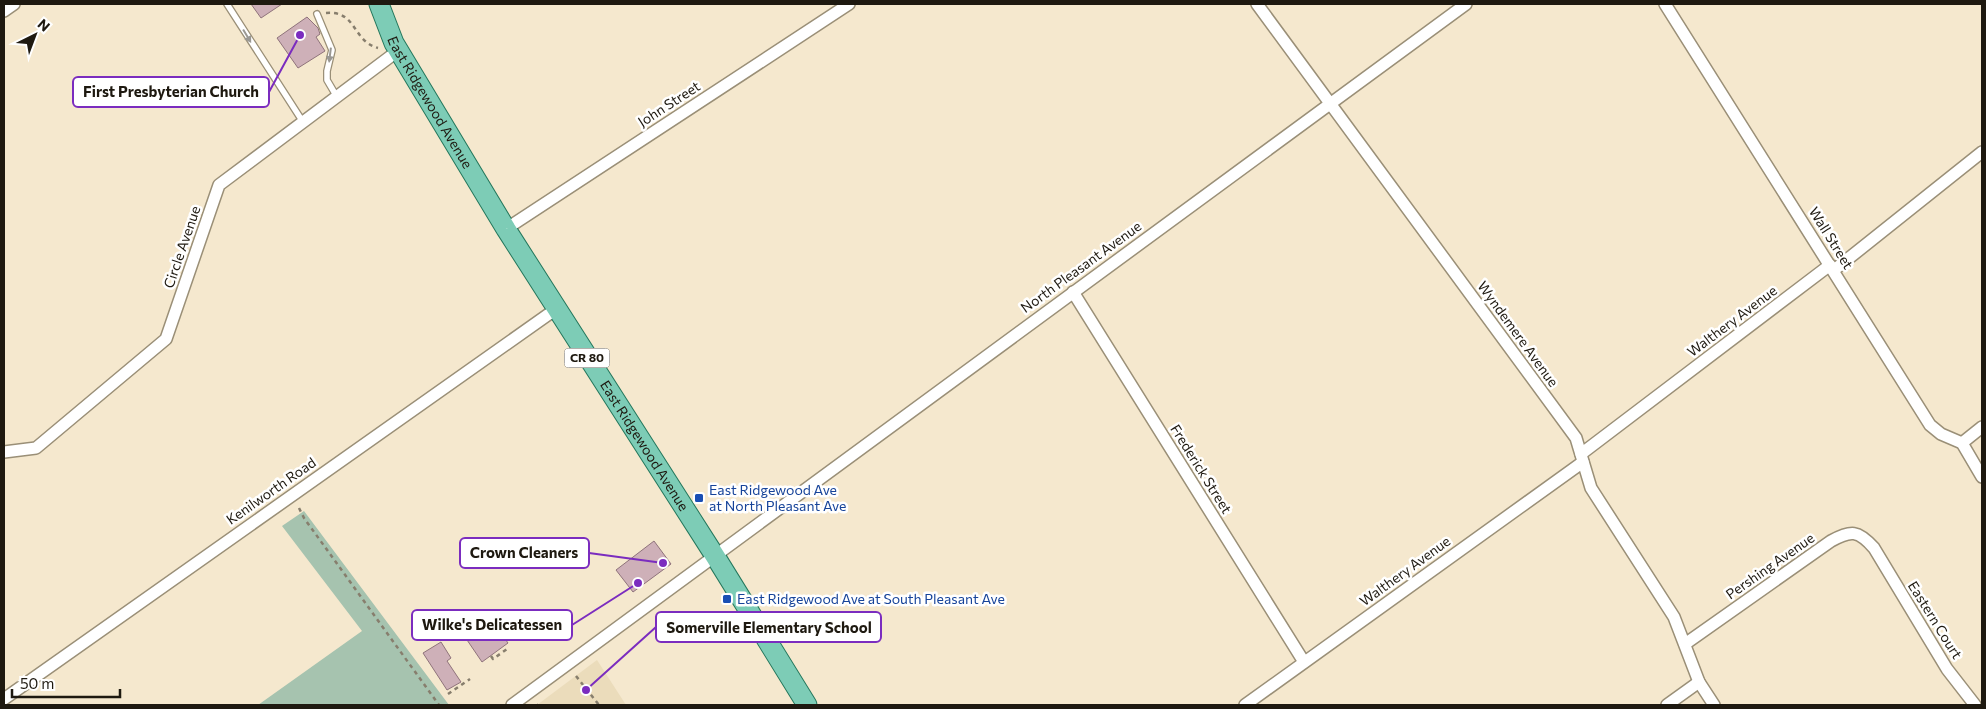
<svg xmlns="http://www.w3.org/2000/svg" width="1986" height="709" font-family="Commissioner,sans-serif">
<style>
.built{fill:#ebdcbb}
.park{fill:#a6c3af}
.building{fill:#ceb0b8;stroke:#8f737b}
.lines{fill:none;stroke-linecap:round;stroke-linejoin:round}
.service-casing{stroke:#9a8f77;stroke-width:8}
.minor-casing{stroke:#9a8f77;stroke-width:14}
.primary-casing{stroke:#24775c;stroke-width:21}
.path{stroke:#877e6d;stroke-width:2.5;stroke-dasharray:4 4;stroke-linecap:butt}
.service{stroke:#fff;stroke-width:5.5}
.minor{stroke:#fff;stroke-width:11}
.primary{stroke:#7dccb6;stroke-width:19}
.oneway{fill:#9a9893}
.transit-dot{fill:#1a4fb4;stroke:#fff;stroke-width:2}
.labels{text-anchor:middle;stroke-width:5;stroke-linejoin:round;paint-order:stroke}
.shield{fill:#fff;stroke:#625e58;stroke-width:1}
.shield-label{font-size:12px;font-weight:bold;fill:#1e1910}
.street-label{font-size:14px;fill:#1e1910;stroke:#fff}
.transit-label{font-size:14px;fill:#164399;stroke:#fff;text-anchor:start}
.leader{fill:none;stroke:#7b2cbf;stroke-width:2}
.callout-dot{fill:#7b2cbf;stroke:#fff;stroke-width:2}
.callout{fill:#fff;stroke:#7b2cbf;stroke-width:2}
.callout-label{font-size:15px;text-anchor:middle;font-weight:bold;fill:#1e1910}
</style>
<rect width="100%" height="100%" fill="#f5e8ce"/>
<!-- built -->
<path class="built" d="M597 660 626 705H537Z"/>
<!-- park -->
<path class="park" d="M304 511 449 705H258L362 631 282 526Z"/>
<!-- building -->
<g class="building">
<path d="M251 4H282L261 18Z"/>
<path d="M307 17 318 28 320 34 316 37 325 51 298 68 277 38Z"/>
<path d="M654 541 671 564 633 592 616 570Z"/>
<path d="M496 626 508 643 482 662 465 637 477 629 482 636Z"/>
<path d="M441 642 451 658 447 661 461 682 447 690 423 653Z"/>
</g>
<g class="lines">
<defs>
<g id="service">
<path d="M227 4 303 122"/>
<path d="M317 14 332 50 327 71V80L337 97"/>
</g>
<g id="minor">
<path d="M1257 4 1576 438 1591 488 1674 617 1699 682 1714 705"/>
<path d="M1665 4 1930 425 1941 434 1962 443 1982 477"/>
<path d="M4 11 14 4"/>
<path d="M506 229 849 4"/>
<path d="M1834 270 1982 152"/>
<path d="M1073 292 1304 662"/>
<path d="M1962 443 1982 427"/>
<path d="M4 452 36 448 166 339 219 185 399 50"/>
<path d="M1581 454 1830 265"/>
<path d="M1685 644 1831 541C1851 530 1858 530 1874 548L1947 669 1975 705"/>
<path d="M4 699 556 309"/>
<path d="M512 705 1466 4"/>
<path d="M1245 705 1583 462"/>
<path d="M1667 705 1699 682"/>
</g>
<g id="primary">
<path id="s1" d="M379 4 394 43 506 229 715 556 807 705"/>
</g>
</defs>
<!-- service casing -->
<use href="#service" class="service-casing"/>
<!-- minor casing -->
<use href="#minor" class="minor-casing"/>
<!-- primary casing -->
<use href="#primary" class="primary-casing"/>
<!-- path -->
<g class="path">
<path d="M326 13C357 10 352 41 378 48"/>
<path d="M299 508 304 518 439 705"/>
<path d="M491 656 493 659 507 649"/>
<path d="M576 676 599 705"/>
<path d="M448 694 470 679"/>
<path d="M537 705H538"/>
</g>
<!-- service -->
<use href="#service" class="service"/>
<!-- minor -->
<use href="#minor" class="minor"/>
<!-- primary -->
<use href="#primary" class="primary"/>
</g>
<!-- one-way arrows -->
<defs><path id="oneway-solid" d="M-6-.8H1V-3.2L6.5 0L1 3.2V.8H-6Z" transform="scale(1.25)"/></defs>
<g class="oneway">
<use href="#oneway-solid" transform="translate(247 36) rotate(59)"/>
<use href="#oneway-solid" transform="translate(330 55) rotate(97)"/>
</g>
<!-- markers -->
<g class="transit-dot">
<rect x="694" y="493" width="10" height="10" rx="2.5"/>
<rect x="722" y="594" width="10" height="10" rx="2.5"/>
</g>
<g class="labels">
<!-- shield labels -->
<rect class="shield" x="564.5" y="348.5" width="45" height="19" rx="4"/>
<g class="shield-label">
<text x="587" y="362">CR 80</text>
</g>
<!-- street labels -->
<g class="street-label">
<text dy="5" stroke="none"><textPath href="#s1" startOffset="111">East Ridgewood Avenue</textPath></text>
<text transform="translate(669 104) rotate(-33)" y="5">John Street</text>
<text transform="translate(1831 238) rotate(58)" y="5">Wall Street</text>
<text transform="translate(182 247) rotate(-71)" y="5">Circle Avenue</text>
<text transform="translate(1081 267) rotate(-36)" y="5">North Pleasant Avenue</text>
<text transform="translate(1732 321) rotate(-37)" y="5">Walthery Avenue</text>
<text transform="translate(1518 334) rotate(54)" y="5">Wyndemere Avenue</text>
<text dy="5" stroke="none"><textPath href="#s1" startOffset="516">East Ridgewood Avenue</textPath></text>
<text transform="translate(1201 469) rotate(58)" y="5">Frederick Street</text>
<text transform="translate(271 491) rotate(-35)" y="5">Kenilworth Road</text>
<text transform="translate(1770 566) rotate(-35)" y="5">Pershing Avenue</text>
<text transform="translate(1405 571) rotate(-36)" y="5">Walthery Avenue</text>
<text transform="translate(1935 620) rotate(58)" y="5">Eastern Court</text>
</g>
<!-- transit labels -->
<g class="transit-label">
<text x="709" y="495">East Ridgewood Ave<tspan x="709" dy="16">at North Pleasant Ave</tspan></text>
<text x="737" y="604">East Ridgewood Ave at South Pleasant Ave</text>
</g>
</g>
<!-- callouts -->
<path class="leader" d="M300 35L269 92M663 563L589 553M638 583L572 625M586 690L656 627"/>
<g class="callout-dot">
<circle cx="300" cy="35" r="5"/>
<circle cx="663" cy="563" r="5"/>
<circle cx="638" cy="583" r="5"/>
<circle cx="586" cy="690" r="5"/>
</g>
<g class="callout">
<rect x="73" y="77" width="196" height="30" rx="5"/>
<rect x="460" y="538" width="129" height="30" rx="5"/>
<rect x="412" y="610" width="160" height="30" rx="5"/>
<rect x="656" y="612" width="225" height="30" rx="5"/>
</g>
<g class="callout-label">
<text x="171" y="97">First Presbyterian Church</text>
<text x="524" y="558">Crown Cleaners</text>
<text x="492" y="630">Wilke's Delicatessen</text>
<text x="769" y="633">Somerville Elementary School</text>
</g>
<!-- border -->
<rect width="1986" height="709" fill="none" stroke="#1e1910" stroke-width="10"/>
<!-- north arrow -->
<g transform="translate(35 35) rotate(42)" stroke="#ffffff" stroke-width="4" paint-order="stroke">
<path d="M0-4L9 19L0 12L-9 19Z" fill="#1e1910"/>
<text y="-8" font-size="14" font-weight="bold" text-anchor="middle" fill="#1e1910">N</text>
</g>
<!-- scale -->
<path d="M12 689v8h108v-8" fill="none" stroke="#1e1910" stroke-width="2.5"/>
<text x="20" y="689" font-size="15" fill="#1e1910" stroke="#ffffff" stroke-width="4" paint-order="stroke">50 m</text>
</svg>
